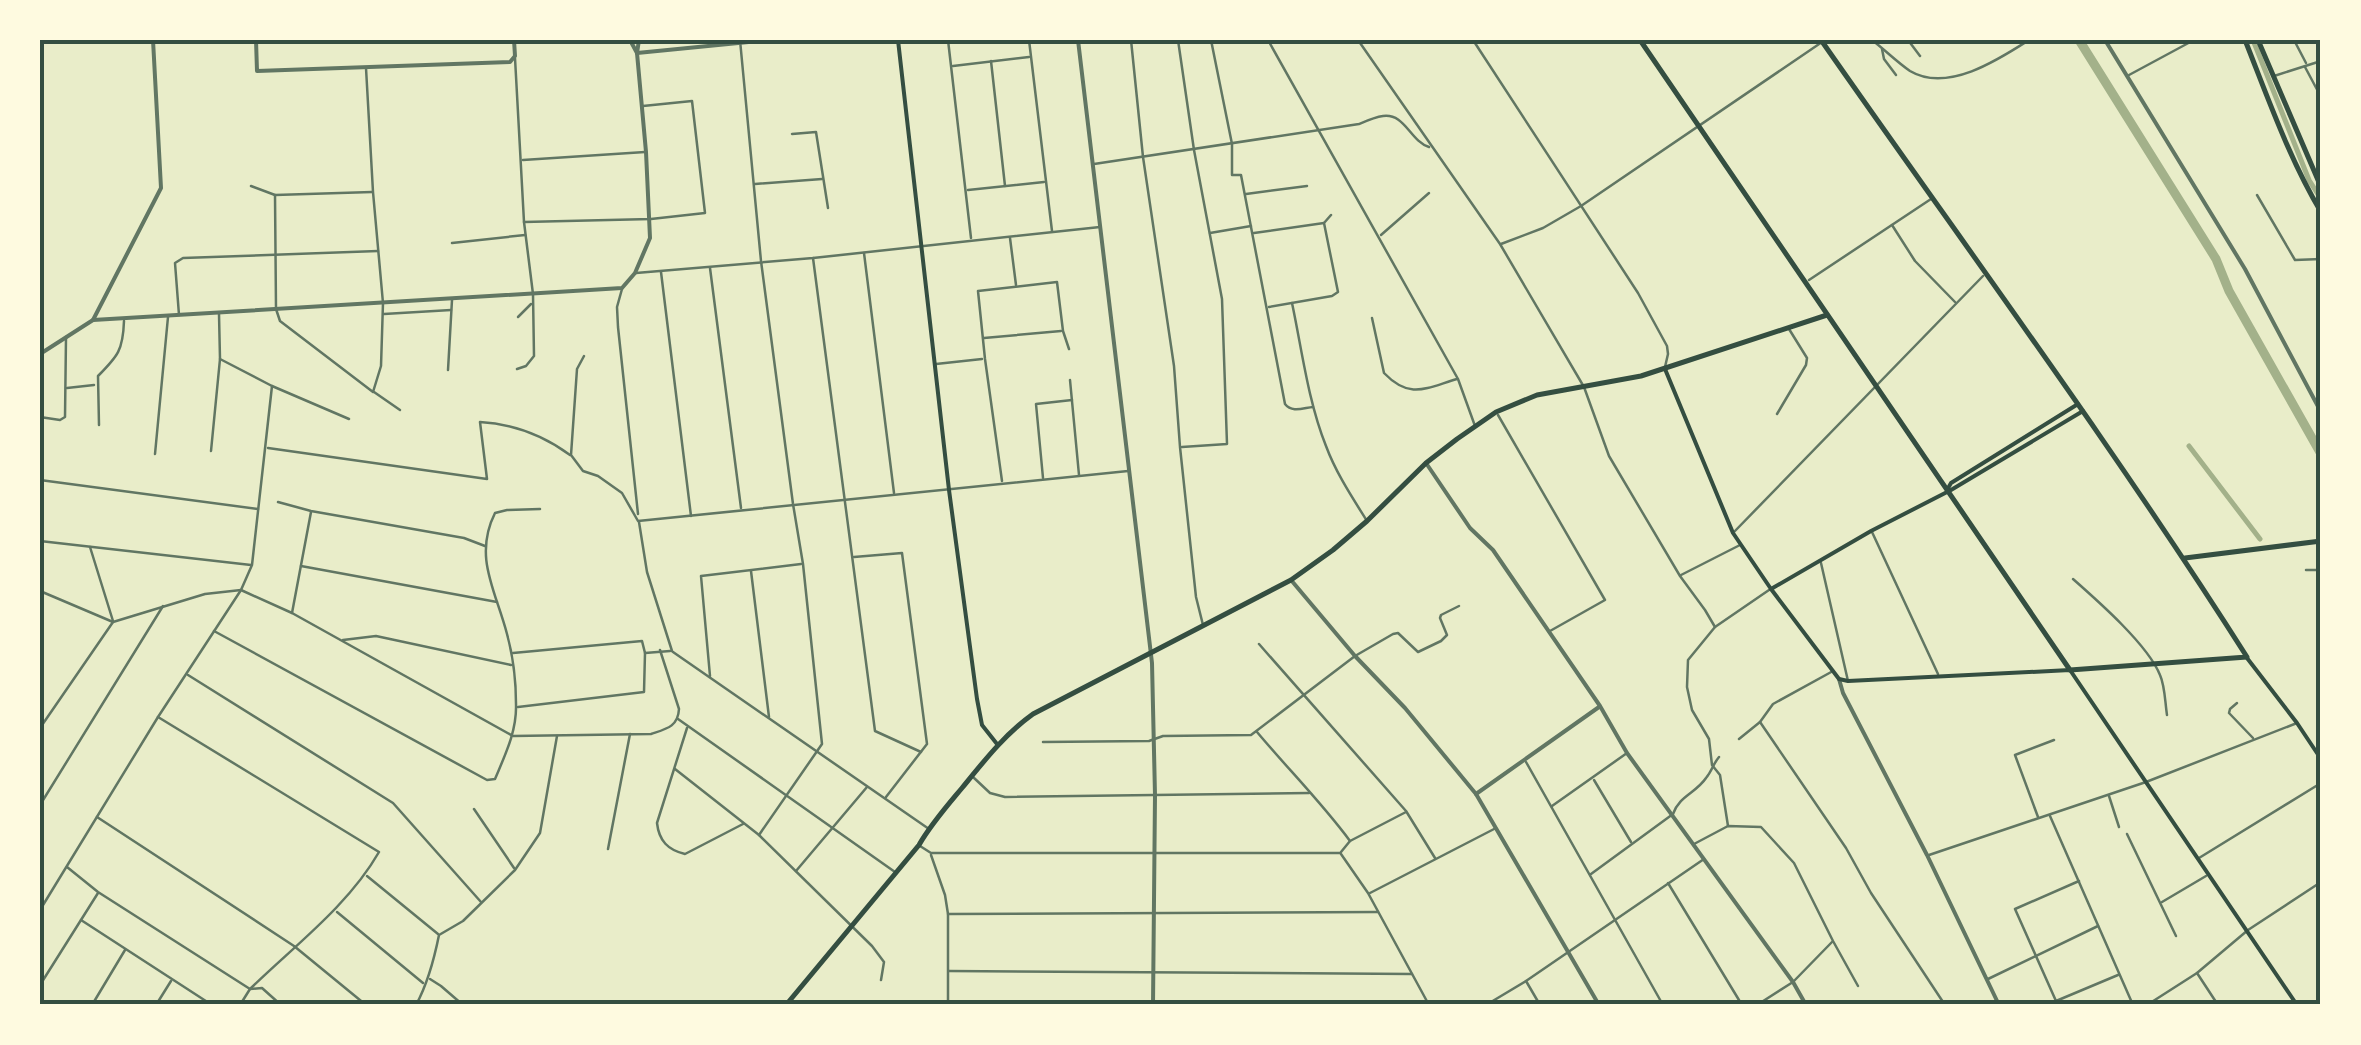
<svg xmlns="http://www.w3.org/2000/svg" width="2361" height="1045" font-family="Roboto,sans-serif">
<style>
.lines{fill:none;stroke-linecap:round;stroke-linejoin:round}
.canal{stroke:#a3b18a;stroke-width:5}
.river{stroke:#a3b18a;stroke-width:9}
.minor{stroke:#617663;stroke-width:2.5}
.tertiary{stroke:#617663;stroke-width:4}
.secondary{stroke:#344e41;stroke-width:4}
.primary{stroke:#344e41;stroke-width:5}
.neatline{fill:none;stroke:#344e41;stroke-width:4}
</style>
<rect width="100%" height="100%" fill="#e9edc9"/>
<g class="lines">
<!-- canal -->
<g class="canal">
<path d="M2253 40 2309 180 2321 199"/>
<path d="M2189 446 2260 539"/>
</g>
<!-- river -->
<path class="river" d="M2079 40 2216 259 2229 291 2321 454"/>
<!-- minor -->
<g class="minor">
<path d="M740 40 761 261 793 504 803 564 822 744 759 835"/>
<path d="M948 40 971 238"/>
<path d="M1029 40 1052 231"/>
<path d="M1131 40 1143 157 1174 366 1180 447 1196 597 1203 625"/>
<path d="M1178 40 1194 150 1222 299 1227 444 1182 447"/>
<path d="M1211 40 1232 144V175H1241L1285 404C1292 413 1303 408 1313 407"/>
<path d="M1268 40 1458 379 1475 426"/>
<path d="M1358 40 1500 244 1584 387 1609 456 1680 576 1705 610 1715 627"/>
<path d="M1473 40 1638 293 1667 346 1668 354 1665 367"/>
<path d="M1872 40C1885 50 1897 62 1910 71 1947 93 1998 60 2029 40"/>
<path d="M1908 40 1920 56"/>
<path d="M2294 40 2306 63"/>
<path d="M1882 49 1884 59 1896 75"/>
<path d="M515 58 524 222 533 294 534 356 526 366 517 369"/>
<path d="M991 61 1005 186"/>
<path d="M953 66 1029 57"/>
<path d="M2305 67 2321 97"/>
<path d="M2129 75 2194 40"/>
<path d="M2274 76 2321 61"/>
<path d="M792 134 816 132 828 208"/>
<path d="M523 160 645 152"/>
<path d="M1094 164 1359 124C1366 121 1375 117 1383 116 1405 113 1410 141 1429 147"/>
<path d="M755 184 822 179"/>
<path d="M251 186 275 195 372 192"/>
<path d="M968 190 1044 182"/>
<path d="M1246 194 1307 186"/>
<path d="M275 195 276 309 280 321 373 392 381 366 383 303 373 192 366 68"/>
<path d="M2257 195 2295 260 2321 259"/>
<path d="M524 222 651 219 705 213 692 101 643 106"/>
<path d="M1892 225 1915 261 1955 302"/>
<path d="M1210 233 1251 226"/>
<path d="M1254 233 1324 223"/>
<path d="M1381 235 1429 193"/>
<path d="M1010 238 1016 285"/>
<path d="M452 243 525 235"/>
<path d="M1501 244 1543 228 1581 206 1825 40"/>
<path d="M864 253 894 493"/>
<path d="M813 258 875 731 921 752"/>
<path d="M710 268 741 508"/>
<path d="M661 272 691 516"/>
<path d="M636 273 813 258 1100 227"/>
<path d="M1809 280 1931 199"/>
<path d="M622 289 617 307 618 327 638 514"/>
<path d="M1292 303C1302 350 1308 401 1326 446 1336 473 1352 497 1367 521"/>
<path d="M1269 307 1332 296 1338 292 1324 223 1331 215"/>
<path d="M384 314 451 310"/>
<path d="M179 315 175 263 183 258 378 251"/>
<path d="M518 317 531 304"/>
<path d="M1372 318 1384 373C1410 400 1426 388 1457 379"/>
<path d="M984 338 1061 331"/>
<path d="M584 356 577 369 571 455 583 471 598 476 622 493 638 521 1128 471"/>
<path d="M220 359 272 386 349 419"/>
<path d="M936 364 982 359"/>
<path d="M448 370 452 300"/>
<path d="M1070 380 1079 475"/>
<path d="M67 388 94 385"/>
<path d="M374 392 400 410"/>
<path d="M1777 414 1806 365 1807 358 1789 329"/>
<path d="M1498 415 1605 600 1550 631"/>
<path d="M40 417 60 420 65 417 66 337"/>
<path d="M99 425 98 376C118 356 123 350 124 321"/>
<path d="M268 448 487 479 480 422C514 424 543 435 570 455"/>
<path d="M211 451 220 359 219 314"/>
<path d="M155 454 168 317"/>
<path d="M1043 478 1036 404 1072 400"/>
<path d="M40 480 258 509"/>
<path d="M1002 481 985 359 978 291 1057 282 1063 331 1069 349"/>
<path d="M278 502 311 511 464 538 485 546"/>
<path d="M639 522 647 572 672 651"/>
<path d="M1734 532 1983 276"/>
<path d="M1872 532 1938 674"/>
<path d="M40 541 251 565"/>
<path d="M90 547 113 621"/>
<path d="M854 557 902 553 927 744 886 797"/>
<path d="M1821 563 1848 681"/>
<path d="M301 566 497 602"/>
<path d="M2306 570H2321"/>
<path d="M751 571 769 717"/>
<path d="M1681 575 1740 545"/>
<path d="M2073 579C2098 601 2148 645 2160 675 2165 686 2165 702 2167 715"/>
<path d="M40 591 113 622 205 594 241 590 292 613 513 736 651 734C666 729 678 727 679 709L660 650"/>
<path d="M292 613 311 512"/>
<path d="M214 631 487 780 495 779C505 755 517 731 516 704 516 681 513 656 507 634 496 591 473 557 495 513L507 510 540 509"/>
<path d="M343 640 376 636 511 665"/>
<path d="M1259 644 1406 811 1435 858"/>
<path d="M673 652 929 829"/>
<path d="M513 653 642 641 645 653 670 651"/>
<path d="M188 675 393 803 481 902"/>
<path d="M710 676 701 576 801 564"/>
<path d="M2237 703 2230 709 2229 713 2253 738"/>
<path d="M518 707 644 692 645 653"/>
<path d="M158 717 379 852C348 906 294 946 250 989L240 1005"/>
<path d="M678 719 895 872"/>
<path d="M1760 722 1846 848 1871 893 1945 1005"/>
<path d="M40 728 113 622"/>
<path d="M687 728 657 823C659 841 668 850 685 854L743 824"/>
<path d="M1257 732C1288 769 1322 803 1350 841"/>
<path d="M1739 739 1760 722 1773 704 1833 671"/>
<path d="M1043 742 1149 741 1163 736 1251 735 1355 656 1393 634 1398 633 1418 652 1441 641 1447 635 1440 618 1441 615 1459 606"/>
<path d="M1526 762 1663 1005"/>
<path d="M675 769 759 835 872 946 884 962 881 980"/>
<path d="M973 777 990 793 1005 797 1309 793"/>
<path d="M1594 780 1631 842"/>
<path d="M2109 796 2119 827"/>
<path d="M40 805 163 606"/>
<path d="M1552 806 1627 753"/>
<path d="M474 809 514 868"/>
<path d="M2050 816 2133 1005"/>
<path d="M97 817 294 946 366 1005"/>
<path d="M2038 817 2015 755 2054 740"/>
<path d="M1728 826 1720 775 1712 765 1709 739 1692 710 1687 687 1688 660 1715 627 1769 590"/>
<path d="M2127 834 2176 936"/>
<path d="M1694 844 1728 826 1761 827 1794 863 1833 941 1858 986"/>
<path d="M920 846 931 853H1340"/>
<path d="M608 849 630 734"/>
<path d="M1341 852 1350 841 1406 812"/>
<path d="M1341 854 1368 893 1429 1005"/>
<path d="M931 855 945 895 948 914V1005"/>
<path d="M1929 855 2146 782 2297 723"/>
<path d="M2199 858 2321 783"/>
<path d="M67 867 98 892 250 989 262 988 281 1005"/>
<path d="M796 871 867 787"/>
<path d="M1591 874 1673 814C1679 796 1696 793 1706 778 1712 771 1713 764 1719 757"/>
<path d="M367 876 438 934"/>
<path d="M2079 881 2015 909 2056 1001 2118 975"/>
<path d="M1668 883 1742 1005"/>
<path d="M1370 893 1496 828"/>
<path d="M2162 902 2206 876"/>
<path d="M40 910 158 717 241 590 252 565 272 386"/>
<path d="M337 912 423 983"/>
<path d="M948 914 1378 912"/>
<path d="M81 920 212 1005"/>
<path d="M949 971 1412 974"/>
<path d="M2197 973 2218 1005"/>
<path d="M430 979 441 986 463 1005"/>
<path d="M1988 979 2098 926"/>
<path d="M1526 981 1540 1005"/>
<path d="M40 985 98 893"/>
<path d="M92 1005 125 950"/>
<path d="M156 1005 171 981"/>
<path d="M416 1005C428 983 434 960 439 935L463 921 515 870 540 833 557 736"/>
<path d="M1486 1005 1526 981 1704 859"/>
<path d="M1757 1005 1793 982 1832 942"/>
<path d="M2147 1005 2197 973 2248 930 2321 882"/>
</g>
<!-- tertiary -->
<g class="tertiary">
<path d="M256 40 257 71 510 62 515 56 514 40"/>
<path d="M630 40 637 53"/>
<path d="M1078 40 1152 663 1155 795 1153 1005"/>
<path d="M2105 40 2245 269 2321 412"/>
<path d="M637 53 770 40"/>
<path d="M93 320 161 188 153 40"/>
<path d="M40 354 93 320 622 288 635 273 650 238 646 152 637 53 639 40"/>
<path d="M1426 463 1470 528 1493 550 1600 706 1627 753 1793 982 1806 1005"/>
<path d="M1291 580 1355 656 1405 708 1476 794 1599 1005"/>
<path d="M1839 679 1843 693 1927 855 1999 1005"/>
<path d="M1476 794 1599 707"/>
</g>
<!-- secondary -->
<g class="secondary">
<path d="M898 40 949 490 977 699 982 725 997 744"/>
<path d="M1665 369 1733 533 1771 589 1839 679 1848 681 2070 670 2297 1005"/>
<path d="M1947 490 1951 483 2078 404"/>
<path d="M1771 589 1871 531 1951 490 2083 411"/>
<path d="M2247 658 2297 723 2321 759"/>
</g>
<!-- primary -->
<g class="primary">
<path d="M1640 40 2070 670 2247 657C2113 446 1964 245 1821 40"/>
<path d="M2245 40C2268 98 2289 158 2321 212"/>
<path d="M2258 40 2321 187"/>
<path d="M2185 558 2321 541"/>
<path d="M786 1005 919 845C931 824 947 806 962 788 984 761 1005 734 1033 714L1291 580 1333 550 1367 521 1426 463 1457 439 1496 412 1537 395 1641 376 1827 315"/>
</g>
</g>
<!-- border -->
<rect width="2361" height="1045" fill="none" stroke="#fefae0" stroke-width="85"/>
<rect x="42" y="42" width="2276" height="960" class="neatline"/>
</svg>
